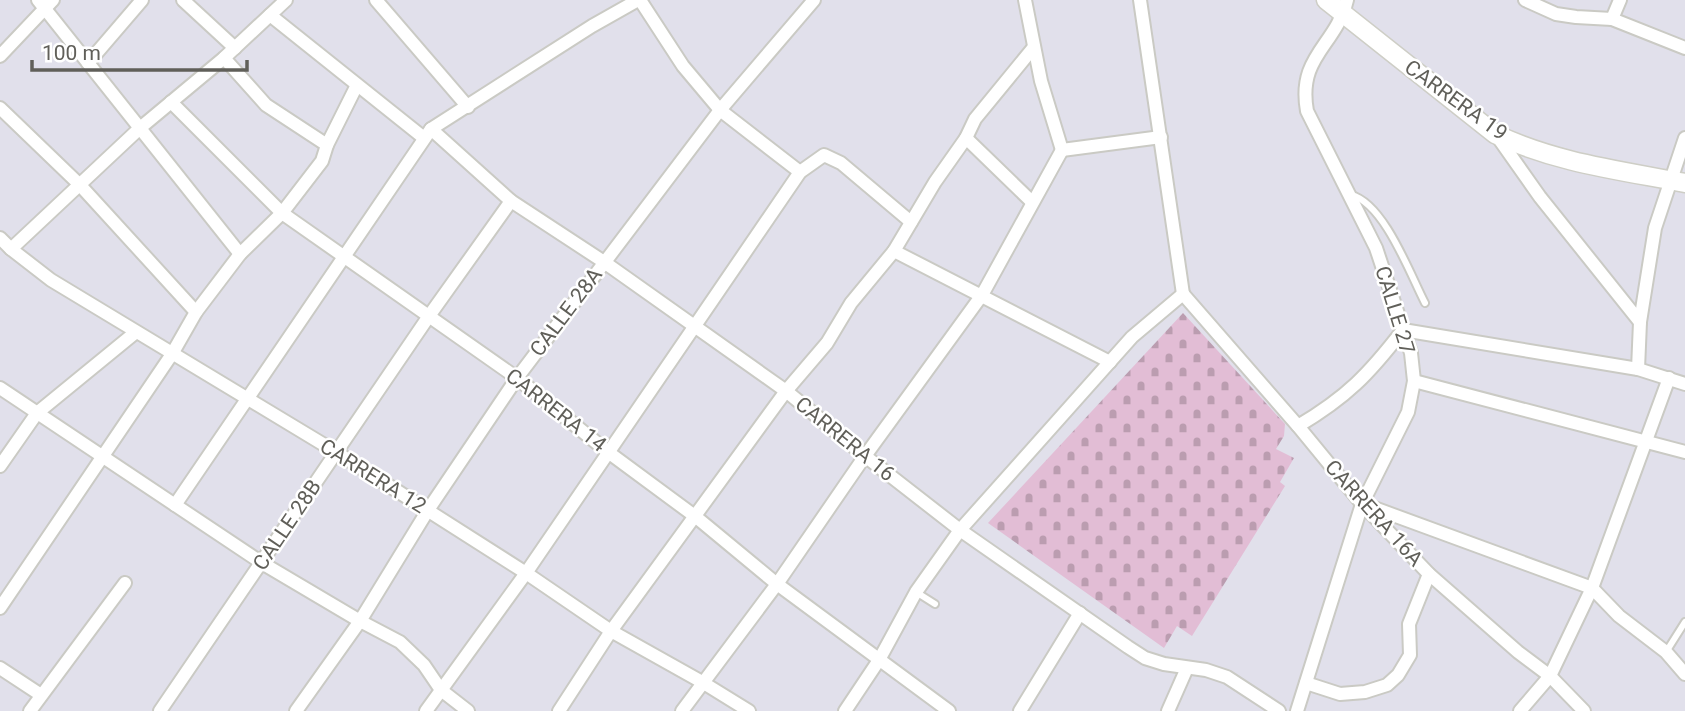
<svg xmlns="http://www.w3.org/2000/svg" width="1685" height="711" font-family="Roboto,sans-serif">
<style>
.cemetery{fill:url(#cemetery-stones)}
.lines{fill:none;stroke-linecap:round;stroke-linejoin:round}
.lane-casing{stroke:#cacac4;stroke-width:10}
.street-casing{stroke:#cacac4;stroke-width:16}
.secondary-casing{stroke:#cecec6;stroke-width:21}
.lane{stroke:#fff;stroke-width:6}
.street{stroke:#fff;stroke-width:12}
.secondary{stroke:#fff;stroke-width:18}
.labels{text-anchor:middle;stroke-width:5;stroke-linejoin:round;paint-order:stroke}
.street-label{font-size:21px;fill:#605f59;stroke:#fff}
</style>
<defs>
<pattern id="cemetery-stones" width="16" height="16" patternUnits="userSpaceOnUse" patternTransform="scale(1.75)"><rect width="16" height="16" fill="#e2bdd5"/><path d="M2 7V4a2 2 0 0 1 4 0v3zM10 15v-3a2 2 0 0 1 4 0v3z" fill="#bb9db0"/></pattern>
</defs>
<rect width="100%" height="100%" fill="#e1e0eb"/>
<!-- cemetery -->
<path class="cemetery" d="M1183 313 1285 424 1284 436 1276 449 1294 458 1280 482 1285 486 1192 636 1177 626 1164 648 988 523Z"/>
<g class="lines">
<defs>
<g id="lane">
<path d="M1351 195C1384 203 1410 274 1425 303"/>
<path d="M916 592 935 604"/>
<path d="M1666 652 1685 622"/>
</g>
<g id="street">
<path d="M38 0 240 254"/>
<path d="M183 0 235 48"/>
<path d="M376 0 468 107"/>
<path d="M640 0 683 66 720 110 800 172"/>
<path d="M1025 0 1041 81 1062 150"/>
<path d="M1140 0 1183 294"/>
<path d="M1525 0 1556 14 1576 17 1612 19 1685 48"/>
<path d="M270 15 424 138"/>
<path d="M1612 19 1620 0"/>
<path d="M0 56 53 0"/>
<path d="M224 58 266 105 327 145"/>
<path d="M88 63 142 0"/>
<path d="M171 102 282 213 517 378 608 452 696 517 777 584 949 711"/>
<path d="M0 108 79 184 196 312"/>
<path d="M431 129 511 201 604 262 786 391 865 456 960 530 1128 647 1145 658 1164 664 1206 670 1227 677 1279 711"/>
<path d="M1497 136 1540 197 1640 322"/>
<path d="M966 138 1032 202"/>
<path d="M1062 150 1161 137"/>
<path d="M0 238 11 249 51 280 336 452 526 573 611 631 702 682 749 711"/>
<path d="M11 249 140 128 224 58 286 0"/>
<path d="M894 251 1110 362"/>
<path d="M1183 294 1298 426 1362 504 1429 574 1518 652 1550 676 1584 711"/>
<path d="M1638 369 1640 322 1655 228 1685 138"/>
<path d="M1414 381 1685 452"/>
<path d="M0 388 262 563 360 621 400 642 424 665 441 690 468 711"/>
<path d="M1298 426C1347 397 1369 374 1403 330L1638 369 1685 384"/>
<path d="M0 466 37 413 136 332"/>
<path d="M175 505 431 129 592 26 638 0"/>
<path d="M1366 505 1592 588 1619 616 1666 652 1685 674"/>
<path d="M0 608 172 354 196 312 240 254 282 213 322 161 327 145 357 85"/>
<path d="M0 668 41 695"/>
<path d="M1306 683 1340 694 1365 692 1387 685 1398 675 1410 655 1409 624 1429 574"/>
<path d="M30 711 125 583"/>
<path d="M160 711 429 316 511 201"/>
<path d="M296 711 360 621 428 510 517 378 720 110 814 0"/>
<path d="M426 711 526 573 800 172 824 155 841 163 911 222"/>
<path d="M559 711 611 631 786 391 827 343 851 303 894 251 935 182 966 138 975 119 1034 47"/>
<path d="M682 711 777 584 865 456 982 295 1062 150"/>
<path d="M845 711 879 660 916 592 960 530 1132 337 1183 294"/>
<path d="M1020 711 1080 613"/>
<path d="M1168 711 1187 668"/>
<path d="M1297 711 1362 504 1408 412 1414 381 1411 353 1376 248 1307 111C1297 56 1336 46 1347 0"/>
<path d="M1520 711 1550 676 1592 588 1669 378"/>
</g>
<path id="secondary" d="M1326 0 1495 134C1557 163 1618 170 1685 183"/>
</defs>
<!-- lane casing -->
<use href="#lane" class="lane-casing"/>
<!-- street casing -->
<use href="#street" class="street-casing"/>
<!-- secondary casing -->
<use href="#secondary" class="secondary-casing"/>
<!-- lane -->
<use href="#lane" class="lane"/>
<!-- street -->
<use href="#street" class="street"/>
<!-- secondary -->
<use href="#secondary" class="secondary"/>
</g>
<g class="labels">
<!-- street labels -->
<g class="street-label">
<text transform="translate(1456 100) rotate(36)" y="7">CARRERA 19</text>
<text transform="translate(1395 310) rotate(73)" y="7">CALLE 27</text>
<text transform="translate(566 312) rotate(-53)" y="7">CALLE 28A</text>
<text transform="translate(556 410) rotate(38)" y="7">CARRERA 14</text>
<text transform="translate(845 439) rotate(39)" y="7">CARRERA 16</text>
<text transform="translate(373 476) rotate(32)" y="7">CARRERA 12</text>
<text transform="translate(1374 513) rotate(48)" y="7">CARRERA 16A</text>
<text transform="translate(287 525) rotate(-56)" y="7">CALLE 28B</text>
</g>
</g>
<!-- scale -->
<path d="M32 60v10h215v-10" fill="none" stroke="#605f59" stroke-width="3.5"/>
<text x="42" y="60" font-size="21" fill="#605f59" stroke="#ffffff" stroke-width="5" paint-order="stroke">100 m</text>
</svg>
